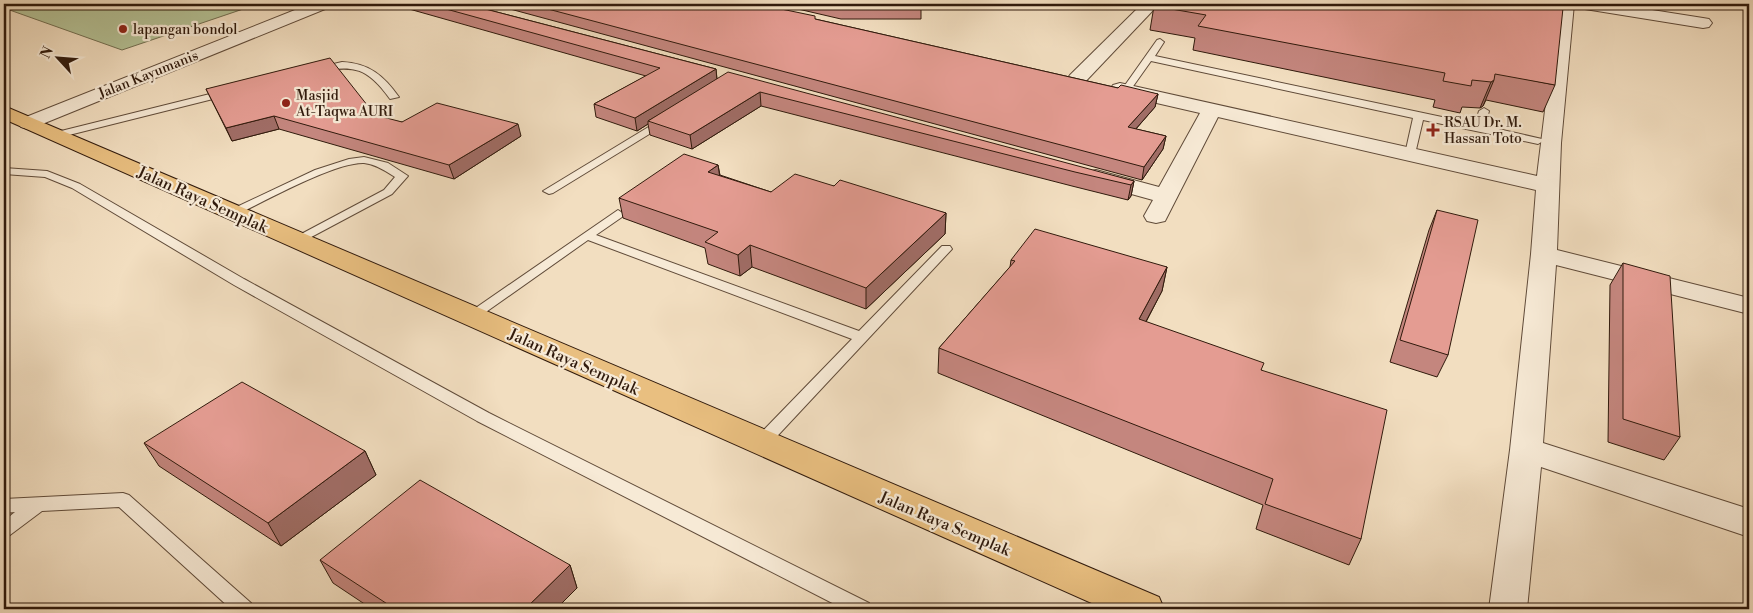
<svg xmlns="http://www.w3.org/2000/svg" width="1753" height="613" font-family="'Libre Bodoni',serif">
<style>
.green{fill:#b5c296;stroke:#726e51}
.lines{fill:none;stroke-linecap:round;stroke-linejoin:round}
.service-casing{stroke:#604b39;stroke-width:2}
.minor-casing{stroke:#604b39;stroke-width:2}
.tertiary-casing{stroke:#604b39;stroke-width:2}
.primary-casing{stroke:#301a0c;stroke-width:2}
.service{fill:#f7ead6;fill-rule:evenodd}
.minor{fill:#f7ead6;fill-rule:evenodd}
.tertiary{fill:#f7ead6;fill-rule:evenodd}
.primary{fill:#e9bf80;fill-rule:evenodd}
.wall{fill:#c4867e;stroke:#301a0c}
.shaded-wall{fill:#a06d66;stroke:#301a0c}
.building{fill:#e49c92;stroke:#301a0c}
.poi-dot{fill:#8f2418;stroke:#f7ead6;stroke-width:2}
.labels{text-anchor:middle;stroke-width:4.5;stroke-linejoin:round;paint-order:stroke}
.far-poi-label{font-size:14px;fill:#301a0c;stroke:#f7ead6;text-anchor:start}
.far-street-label{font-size:14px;fill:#301a0c;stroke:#f7ead6}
.street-label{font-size:16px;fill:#301a0c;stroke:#f7ead6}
</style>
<rect width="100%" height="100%" fill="#f2dec0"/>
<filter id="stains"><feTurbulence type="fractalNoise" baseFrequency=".004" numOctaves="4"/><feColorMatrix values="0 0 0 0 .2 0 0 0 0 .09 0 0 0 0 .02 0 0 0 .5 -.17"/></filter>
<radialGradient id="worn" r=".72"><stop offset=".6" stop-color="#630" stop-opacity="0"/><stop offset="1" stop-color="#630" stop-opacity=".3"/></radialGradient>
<!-- green -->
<path class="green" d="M4 4H258L122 50 4 8Z"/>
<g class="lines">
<defs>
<g id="service">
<path d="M1160 39 1164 42 1155 56 1475 124 1479 111 1484 108 1489 111 1485 126 1542 139 1543 141 1538 144 1423 120 1415 154 1410 157 1405 154 1413 118 1151 61 1129 92H1123V88L1157 40Z"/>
<path d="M342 62C369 63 384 76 399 97L390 99C368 68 354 64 317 72L312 69Z"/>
<path d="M226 90 229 91V95L57 138 52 135 53 133Z"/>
<path d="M665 117 670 120 669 122 553 193 549 194 543 191Z"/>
<path d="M364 157 388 163 408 176 392 194 300 243 296 244 290 240 384 190 395 177C386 171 375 164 364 163 335 162 265 201 236 215H228L226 212 315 170 349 159Z"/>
<path d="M4 168 47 171 80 184 244 279 489 413 869 603 872 609H844L477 421 234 285 72 188 45 177 4 174Z"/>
<path d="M618 210 624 214 622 217 596 235 859 331 942 246H950L952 249 767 447 761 449 755 447 753 443 755 439 852 339 588 240 476 319 471 320 464 316Z"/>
<path d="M123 493 129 495 251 603 254 609H231L119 507 42 511 10 535 4 537V521L15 512 4 513V499Z"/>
</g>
<g id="minor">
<path d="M1142 4H1159L1084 83H1070L1067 79 1070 75Z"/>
<path d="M1558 4H1574L1561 143 1557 250 1749 298V314L1556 265 1543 443 1749 509V537L1541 467 1527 609H1489L1510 450 1531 254 1536 190 1218 117 1165 221 1156 223 1147 221 1144 216 1153 200 1088 182 1085 177 1088 172 1096 170 1159 187 1200 113 1113 93 1110 89 1113 85 1120 83 1537 176Z"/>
<path d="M1577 4H1614L1703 18 1709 19 1712 23 1709 27 1703 28 1585 9 1579 7Z"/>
</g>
<path id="tertiary" d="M310 4H332L330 7 35 127 28 129 21 127 18 123 21 119Z"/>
<path id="primary" d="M4 106 1159 597 1164 609H1105L4 119Z"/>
</defs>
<!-- service casing -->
<use href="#service" class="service-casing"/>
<!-- minor casing -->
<use href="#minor" class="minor-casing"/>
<!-- tertiary casing -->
<use href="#tertiary" class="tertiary-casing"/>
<!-- primary casing -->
<use href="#primary" class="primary-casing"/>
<!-- service -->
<use href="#service" class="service"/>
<!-- minor -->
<use href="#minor" class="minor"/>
<!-- tertiary -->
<use href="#tertiary" class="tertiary"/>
<!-- primary -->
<use href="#primary" class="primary"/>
</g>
<!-- wall -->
<g class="wall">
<path d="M394 4H466L716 69 717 79 1134 181 1131 196 1128 200 1072 186 761 106 692 149 650 135 648 124 637 131 596 117 594 104 646 76 395 5Z"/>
<path d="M486 4H757L815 19 1118 88 1158 94 1155 107 1136 129 1166 136 1163 149 1142 180 499 6Z"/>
<path d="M784 4H921V19H841L785 6Z"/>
<path d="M1156 4 1555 85 1543 112 1486 100 1483 106 1480 108 1462 107 1460 113 1433 107 1435 100 1193 50 1195 38 1150 30 1154 6Z"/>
<path d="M206 89 402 122 521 136 454 179 279 129 232 141Z"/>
<path d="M718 165 720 175 771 192 834 186 946 213 945 234 866 309 752 267 740 276 708 264 705 248 623 218 619 198Z"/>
<path d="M1437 210 1448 355 1437 377 1390 362 1429 230Z"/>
<path d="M1011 260 1167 267 1162 291 1146 322 1262 370 1361 539 1349 565 1256 529 1263 505 938 373 939 348 1010 267Z"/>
<path d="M1623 263 1680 437 1664 460 1608 442 1610 285Z"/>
<path d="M1749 312V331L1747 315Z"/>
<path d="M144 443 365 451 376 475 281 546 159 466Z"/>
<path d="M320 560 570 565 577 588 556 609H372L333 583Z"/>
</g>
<!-- shaded-wall -->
<g class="shaded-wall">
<path d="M716 69 717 81 648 121V124L637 131 635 118Z"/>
<path d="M1494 80 1483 106 1480 108 1491 82Z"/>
<path d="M760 92 761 106 692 149 690 135Z"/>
<path d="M1158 94 1155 107 1126 140 1128 127Z"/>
<path d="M274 116 279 129 232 141 226 128Z"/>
<path d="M518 124 521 136 454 179 449 165Z"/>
<path d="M1166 136 1163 149 1142 180 1144 167Z"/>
<path d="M718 165 721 185 708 172Z"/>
<path d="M1134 181 1131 196 1128 200 1131 185Z"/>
<path d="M946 213 945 234 866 309V288Z"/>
<path d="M750 245 752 267 740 276 738 255Z"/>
<path d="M1167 267 1162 291 1134 344 1139 319Z"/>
<path d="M365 451 376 475 281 546 268 523Z"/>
<path d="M570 565 577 588 556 609H525Z"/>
</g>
<!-- building -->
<g class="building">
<path d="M428 4H466L716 69 635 118 594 104 660 68Z"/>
<path d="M529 4H757L815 16V19L1118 88 1121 85 1158 94 1128 127 1166 136 1144 167Z"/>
<path d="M827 4H921V7H840Z"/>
<path d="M1156 4H1539L1563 8 1555 85 1495 74 1494 80 1491 82 1472 80 1471 86 1443 81 1445 73 1198 26 1206 15 1154 6Z"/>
<path d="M330 58 375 115 402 122 437 103 518 124 449 165 274 116 226 128 206 89Z"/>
<path d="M728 72 1134 181 1131 185 1075 172 760 92 690 135 648 121Z"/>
<path d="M684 154 718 165 708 172 771 192 795 174 834 186 840 180 946 213 866 288 750 245 738 255 705 242 718 232 619 198Z"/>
<path d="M1437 210 1478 220 1448 355 1400 340Z"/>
<path d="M1035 229 1167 267 1139 319 1264 363 1261 370 1387 410 1361 539 1265 504 1273 479 939 348 1015 261 1011 260Z"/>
<path d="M1623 263 1670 276 1680 437 1623 419Z"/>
<path d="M242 382 365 451 268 523 144 443Z"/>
<path d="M420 480 570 565 525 609H395L320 560Z"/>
</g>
<!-- markers -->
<g class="poi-dot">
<circle cx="123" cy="29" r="5"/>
<circle cx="286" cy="103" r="5"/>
<path d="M1430.5 122.5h5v5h5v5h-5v5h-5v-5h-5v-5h5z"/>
</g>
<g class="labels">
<!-- far-poi labels -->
<g class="far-poi-label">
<text x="133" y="34">lapangan bondol</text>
<text x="296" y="100">Masjid<tspan x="296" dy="16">At-Taqwa AURI</tspan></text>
<text x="1444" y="127">RSAU Dr. M.<tspan x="1444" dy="16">Hassan Toto</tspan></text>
</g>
<!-- far-street labels -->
<g class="far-street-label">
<text transform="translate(148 74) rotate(-22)" y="5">Jalan Kayumanis</text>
</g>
<!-- street labels -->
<g class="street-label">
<text transform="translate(203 199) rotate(24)" y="6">Jalan Raya Semplak</text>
<text transform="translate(574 361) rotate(24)" y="6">Jalan Raya Semplak</text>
<text transform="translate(945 523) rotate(23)" y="6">Jalan Raya Semplak</text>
</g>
</g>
<!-- margin -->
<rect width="1753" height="613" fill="none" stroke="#f2dec0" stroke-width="20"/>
<rect x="5" y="5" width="1743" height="603" fill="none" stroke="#301a0c" stroke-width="2.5"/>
<rect x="10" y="10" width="1733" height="593" fill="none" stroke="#301a0c"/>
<!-- north arrow -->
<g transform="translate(58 58) rotate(296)" stroke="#f7ead6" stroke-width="4" paint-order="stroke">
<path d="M0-4L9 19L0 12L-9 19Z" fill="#301a0c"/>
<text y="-8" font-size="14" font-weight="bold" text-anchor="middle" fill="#301a0c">N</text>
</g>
<rect width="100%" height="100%" filter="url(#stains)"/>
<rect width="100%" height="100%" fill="url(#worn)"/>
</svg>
